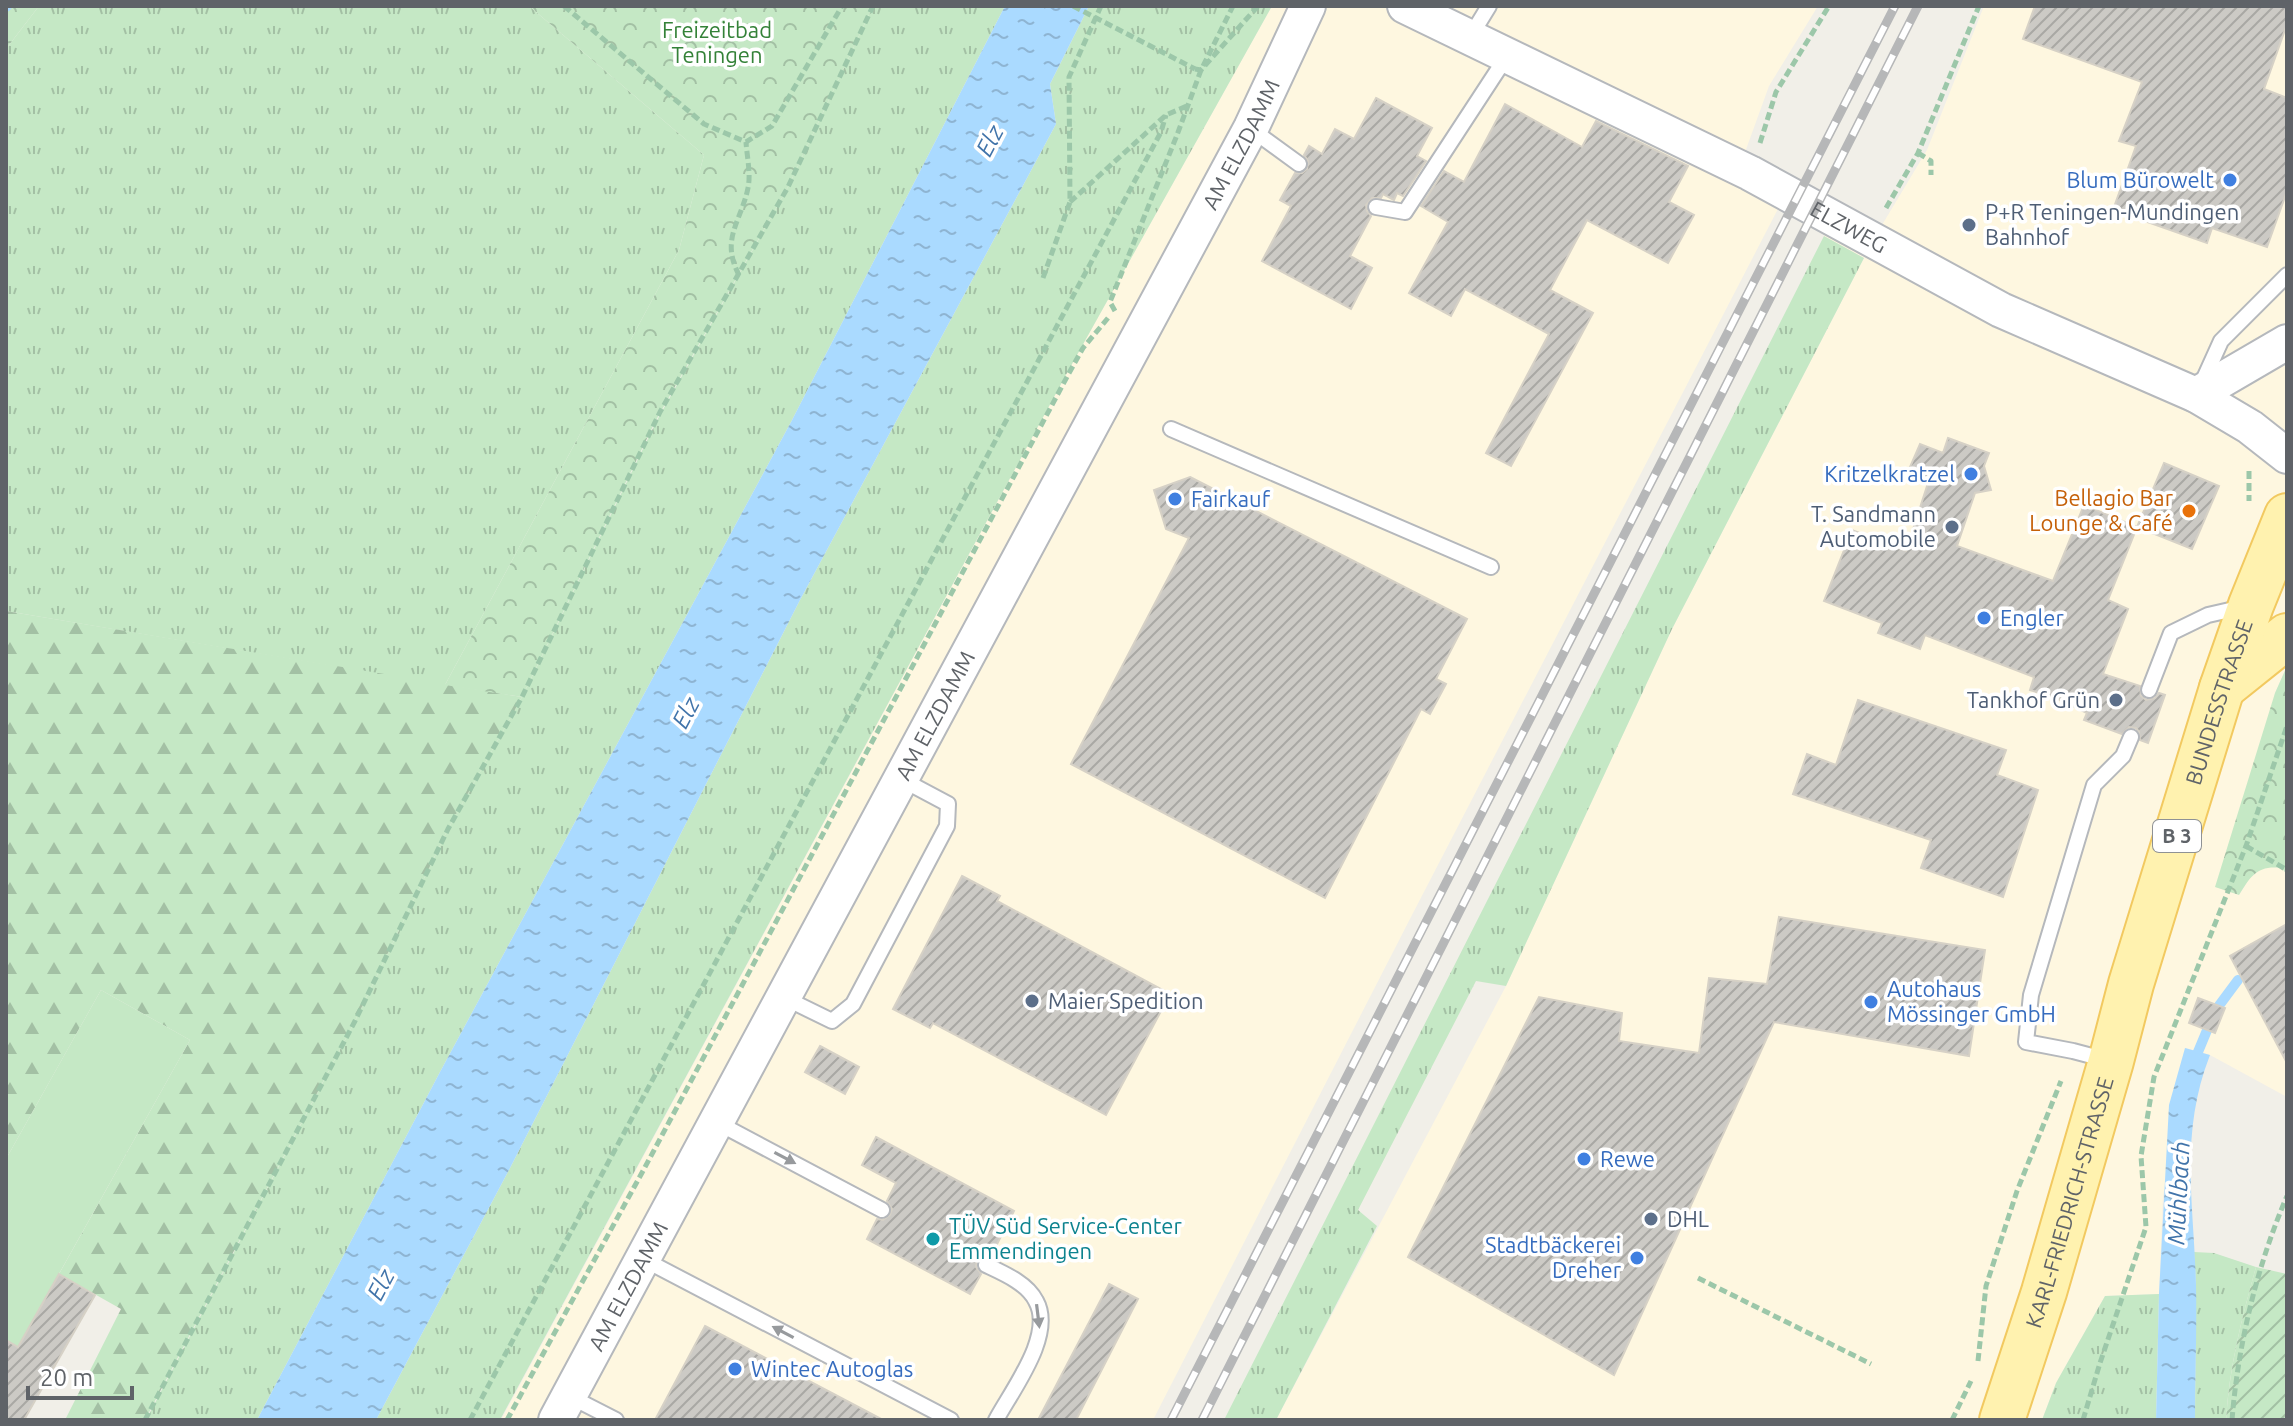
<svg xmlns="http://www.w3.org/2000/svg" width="2293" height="1426" font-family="Ubuntu,sans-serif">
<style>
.commercial{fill:#fef7e0}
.grass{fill:url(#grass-tufts)}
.forest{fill:url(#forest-firs)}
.park{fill:url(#park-crowns)}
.garden{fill:url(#garden-furrows)}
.pitch{fill:#c5e8c5}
.water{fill:url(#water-ripples)}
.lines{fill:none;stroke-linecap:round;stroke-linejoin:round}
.stream{stroke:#aadaff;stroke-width:10}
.building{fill:url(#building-hatch);stroke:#d6d1c6;stroke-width:2}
.service-casing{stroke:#b5b8bc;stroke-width:18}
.tertiary-casing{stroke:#b5b8bc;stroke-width:38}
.primary-casing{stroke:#f2c960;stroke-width:48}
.path{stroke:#9cc7a9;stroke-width:5;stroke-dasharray:8 4;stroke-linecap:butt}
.service{stroke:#fff;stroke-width:14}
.tertiary{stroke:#fff;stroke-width:34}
.primary{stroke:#fff2af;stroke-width:44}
.rail-casing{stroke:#b6b7b8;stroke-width:9}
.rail{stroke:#fff;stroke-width:6;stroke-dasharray:18;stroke-linecap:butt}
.path-bridge{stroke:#9cc7a9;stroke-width:5;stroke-dasharray:8 4;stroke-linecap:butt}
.oneway{fill:#979a9d}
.shop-dot{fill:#3f7fe0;stroke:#fff;stroke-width:3}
.service-dot{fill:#5c6f8a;stroke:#fff;stroke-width:3}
.food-dot{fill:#e8710a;stroke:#fff;stroke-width:3}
.culture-dot{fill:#0f9aa8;stroke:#fff;stroke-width:3}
.labels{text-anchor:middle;stroke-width:7;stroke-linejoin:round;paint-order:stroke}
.shield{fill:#fff;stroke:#8f9295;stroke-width:2}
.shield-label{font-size:20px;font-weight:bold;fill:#5f6368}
.park-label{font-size:22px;fill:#348238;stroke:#fff}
.street-label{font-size:22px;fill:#5f6368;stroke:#fff}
.shop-label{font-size:22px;fill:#366cbe;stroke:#fff;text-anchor:start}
.service-label{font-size:22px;fill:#4e5e75;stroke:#fff;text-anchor:start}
.food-label{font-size:22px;fill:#c56008;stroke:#fff;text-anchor:end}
.culture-label{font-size:22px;fill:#0d838f;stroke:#fff;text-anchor:start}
.water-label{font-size:24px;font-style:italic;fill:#4174aa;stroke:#fff}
</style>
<defs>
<pattern id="grass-tufts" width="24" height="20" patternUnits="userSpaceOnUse" patternTransform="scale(2)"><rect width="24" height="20" fill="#c5e8c5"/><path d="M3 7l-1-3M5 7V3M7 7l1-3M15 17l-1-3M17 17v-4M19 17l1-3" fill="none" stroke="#a3c0a4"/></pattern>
<pattern id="forest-firs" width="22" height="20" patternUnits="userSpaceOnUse" patternTransform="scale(2)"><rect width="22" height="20" fill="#c5e8c5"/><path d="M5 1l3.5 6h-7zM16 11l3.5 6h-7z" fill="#a3c0a4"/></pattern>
<pattern id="park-crowns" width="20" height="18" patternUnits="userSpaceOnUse" patternTransform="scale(2)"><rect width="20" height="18" fill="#c5e8c5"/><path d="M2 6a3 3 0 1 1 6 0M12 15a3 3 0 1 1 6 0" fill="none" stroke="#a3c0a4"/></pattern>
<pattern id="garden-furrows" width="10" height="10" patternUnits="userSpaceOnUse" patternTransform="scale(2)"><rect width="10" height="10" fill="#c5e8c5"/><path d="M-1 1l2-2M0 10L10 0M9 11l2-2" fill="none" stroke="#a3c0a4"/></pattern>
<pattern id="water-ripples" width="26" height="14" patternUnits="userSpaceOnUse" patternTransform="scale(2)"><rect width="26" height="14" fill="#aadaff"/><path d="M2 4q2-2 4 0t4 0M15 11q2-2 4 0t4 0" fill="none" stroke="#8eb4d2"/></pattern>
<pattern id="building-hatch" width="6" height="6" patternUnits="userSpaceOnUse" patternTransform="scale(2)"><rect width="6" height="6" fill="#cccac5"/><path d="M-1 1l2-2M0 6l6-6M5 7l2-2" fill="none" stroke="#a9a8a4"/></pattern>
</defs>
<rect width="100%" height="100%" fill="#f1efe8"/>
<!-- commercial -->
<g class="commercial">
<path d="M1272 6H1818L1769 86 1744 155 1793 180 1412 915 1153 1420H501L1067 373Z"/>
<path d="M1984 6H2287V666L2275 693 2239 895 2249 879 2258 871 2268 866 2282 868 2287 875V1097L2210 1055 2186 1048 2163 1197 2159 1294 2105 1296 2056 1383 2042 1420H1276L1506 986 1672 629 1864 258 1824 236 1842 204 1882 225 1927 150Z"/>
</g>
<!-- grass -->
<g class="grass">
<path d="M39 6H529L704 155 679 250 445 685 6 611V49Z"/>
<path d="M873 6H1005L791 422 440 1072 257 1420H146L355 1021 448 829 522 697 656 422 788 187Z"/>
<path d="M1089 6H1272L1067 373 500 1420H376L509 1170 800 600 1056 124 1050 84Z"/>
<path d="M1824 236 1864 258 1672 629 1506 986 1476 981 1358 1210 1377 1226 1276 1420H1224Z"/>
<path d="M2194 1252 2214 1253 2256 1267C2242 1317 2229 1368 2226 1420H2195L2196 1283Z"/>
<path d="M2159 1294 2156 1420H2042L2056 1383 2105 1296Z"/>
</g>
<!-- forest -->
<path class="forest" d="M6 611 522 697 448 829 355 1021 145 1420H65L121 1309 59 1274 190 1040 101 990 6 1159Z"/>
<!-- park -->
<g class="park">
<path d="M6 6H39L6 49Z"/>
<path d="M529 6H873L788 187 655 422 522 697 445 685 679 250 704 155Z"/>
<path d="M2287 666V875L2282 868C2257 865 2251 876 2239 895L2215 887 2275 693Z"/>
</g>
<!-- garden -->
<path class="garden" d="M2256 1267 2287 1274V1420H2226C2229 1368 2242 1317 2256 1267Z"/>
<!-- pitch -->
<path class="pitch" d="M101 990 190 1040 18 1347 6 1340V1159Z"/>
<!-- water -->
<g class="water">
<path d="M1005 6H1089L1050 84 1056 124 800 600 509 1170 376 1420H257L440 1072 791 422Z"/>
<path d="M2185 1048 2210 1055C2179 1134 2194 1203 2196 1285 2197 1330 2195 1375 2195 1420H2156L2159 1294 2169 1105Z"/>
</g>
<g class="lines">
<!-- stream -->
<g class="stream">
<path d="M6 7 7 6"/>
<path d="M2193 1064 2215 1011 2238 980"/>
</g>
</g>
<!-- building -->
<g class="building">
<path d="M2035 6H2287V24L2264 89 2287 98V191L2267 247 2212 228 2207 243 2113 210 2136 146 2119 141 2142 82 2023 39Z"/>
<path d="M1376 98 1432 128 1417 156 1426 161 1403 196 1397 193 1394 200 1383 194 1381 198H1372L1366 205 1367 211 1371 216 1350 256 1372 268 1351 309 1262 261 1291 206 1280 200 1295 173H1302L1307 169 1308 161 1304 155 1309 146 1322 154 1335 129 1354 139Z"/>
<path d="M1505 104 1582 147 1596 121 1688 166 1669 202 1694 215 1668 263 1587 220 1550 290 1593 313 1511 466 1486 453 1549 334 1465 289 1451 316 1409 293 1448 222 1421 206 1444 171 1464 182Z"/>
<path d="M1948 438 1989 453 1984 466 1991 490 1975 493 1957 546 2053 581 2084 505 2137 527 2108 600 2128 609 2103 674 2140 686 2141 696 2146 700 2155 698 2159 693 2165 695 2148 743 2140 740 2139 732 2136 728 2129 727 2122 734 2084 720 2087 713 2058 699 2030 690 2034 677 1925 635 1920 649 1878 633 1882 623 1824 601 1852 530 1906 551 1928 483 1907 474 1920 444 1943 453Z"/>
<path d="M2164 463 2219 486 2192 549 2137 527Z"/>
<path d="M1190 477 1467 619 1436 679 1446 684 1430 714 1421 709 1325 898 1071 764 1189 538 1166 529 1154 490Z"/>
<path d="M1858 700 2006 750 1997 775 2038 790 2003 897 1921 868 1931 840 1793 794 1807 754 1836 765Z"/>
<path d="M962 876 1000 896 997 901 1170 994 1106 1115 933 1023 930 1028 893 1009Z"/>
<path d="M1779 917 1985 950 1969 1056 1774 1022 1614 1375 1408 1257 1539 997 1622 1013 1619 1041 1699 1053 1709 978 1767 984Z"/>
<path d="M2287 924V1063L2230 956Z"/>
<path d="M2198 998 2225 1008 2215 1033 2189 1023Z"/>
<path d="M820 1046 859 1067 845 1094 805 1072Z"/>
<path d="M876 1137 1014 1211 991 1256 984 1255 977 1260 976 1267 981 1274 970 1294 867 1239 877 1219 883 1220 890 1215 892 1209 887 1201 896 1183 862 1165Z"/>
<path d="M59 1274 95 1295 24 1420H6V1340L18 1347Z"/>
<path d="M1109 1284 1138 1299 1076 1420H1038Z"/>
<path d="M705 1326 883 1420H655Z"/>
</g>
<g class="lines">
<defs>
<g id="service">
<path d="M1470 37 1489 6"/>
<path d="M1251 129 1299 164"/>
<path d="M1376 207 1405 212 1507 56"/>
<path d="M2202 383 2221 341 2287 275"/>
<path d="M1171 429 1491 567"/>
<path d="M2149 690 2171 633 2208 615 2243 607"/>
<path d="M783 997 832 1021 853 1004 947 826 948 804 901 779"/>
<path d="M2107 1060 2073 1051 2026 1042 2031 995 2094 785 2123 756 2131 737"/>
<path d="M716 1122 882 1210"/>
<path d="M643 1259 951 1420"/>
<path d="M986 1265C1003 1273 1027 1283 1036 1301 1055 1335 1012 1390 996 1420"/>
<path d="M569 1396 616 1420"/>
</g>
<g id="tertiary">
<path id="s1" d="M1405 6 1750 173 2001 310 2196 395 2250 427 2287 456"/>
<path d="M2196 395 2287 342"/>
<path id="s2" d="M556 1420 1251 128 1308 6"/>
</g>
<g id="primary">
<path d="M2222 688 2287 636"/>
<path id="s3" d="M2002 1420 2044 1292 2111 1061 2131 984 2222 688 2251 605 2287 516"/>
</g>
</defs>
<!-- service casing -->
<use href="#service" class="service-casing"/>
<!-- tertiary casing -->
<use href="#tertiary" class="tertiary-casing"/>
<!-- primary casing -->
<use href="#primary" class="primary-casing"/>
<!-- path -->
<g class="path">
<path d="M564 6 704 124 746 142 772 126 842 6"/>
<path d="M1195 69 1201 70 1258 6"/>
<path d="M1760 143 1776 92 1829 6"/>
<path d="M1918 153 1931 161V175"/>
<path d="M1070 202 1166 115 1187 106"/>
<path d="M1886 208 1918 153 1979 6"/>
<path d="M739 275C720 239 741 222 748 188 751 174 747 157 746 142"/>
<path d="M1043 278 1070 202 1069 77 1101 6"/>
<path d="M1115 311 1110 302 1177 135 1201 70 1233 6"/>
<path d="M2249 471V501"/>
<path d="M2246 846 2287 870"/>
<path d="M1698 1278 1871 1364"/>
<path d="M1978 1361 1986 1286 2017 1191 2061 1081"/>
<path d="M145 1420 355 1021 448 829 522 697 660 412 788 187 873 6"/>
<path d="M470 1420 1161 132 1166 115"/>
<path d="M507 1420 644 1169 1068 375 1083 348 1108 318"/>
<path d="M1952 1420 1971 1381"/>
<path d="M2083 1420 2100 1363 2146 1227 2141 1156 2154 1077 2246 846 2287 726"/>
<path d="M2232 1420C2238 1344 2257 1266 2287 1196"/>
</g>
<!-- service -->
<use href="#service" class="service"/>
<!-- tertiary -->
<use href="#tertiary" class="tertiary"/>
<!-- primary -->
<use href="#primary" class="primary"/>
<defs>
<g id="rail">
<path d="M1171 1420 1895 6"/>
<path d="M1202 1420 1918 6"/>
</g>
</defs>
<!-- rail casing -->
<use href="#rail" class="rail-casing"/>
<!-- rail -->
<use href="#rail" class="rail"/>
<!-- path-bridge -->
<path class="path-bridge" d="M1073 6 1195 69"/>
</g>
<!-- one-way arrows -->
<defs><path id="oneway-solid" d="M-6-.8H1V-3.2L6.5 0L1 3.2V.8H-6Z" transform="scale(2)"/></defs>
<g class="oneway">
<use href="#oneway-solid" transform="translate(785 1158) rotate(28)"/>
<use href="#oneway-solid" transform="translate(1038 1316) rotate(83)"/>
<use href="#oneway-solid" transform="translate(783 1332) rotate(-152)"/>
</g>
<!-- markers -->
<g class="shop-dot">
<circle cx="2230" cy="180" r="8"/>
<circle cx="1971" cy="474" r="8"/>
<circle cx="1175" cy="499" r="8"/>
<circle cx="1984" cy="618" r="8"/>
<circle cx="1871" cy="1002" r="8"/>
<circle cx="1584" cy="1159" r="8"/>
<circle cx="1637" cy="1258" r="8"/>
<circle cx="735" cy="1369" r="8"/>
</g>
<g class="service-dot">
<circle cx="1969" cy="225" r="8"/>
<circle cx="1952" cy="527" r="8"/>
<circle cx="2116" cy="700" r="8"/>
<circle cx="1032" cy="1001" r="8"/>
<circle cx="1651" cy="1219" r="8"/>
</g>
<circle class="food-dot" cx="2189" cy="511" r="8"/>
<circle class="culture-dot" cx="933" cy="1239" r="8"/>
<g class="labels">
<!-- shield labels -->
<rect class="shield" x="2153" y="820" width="48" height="32" rx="6"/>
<g class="shield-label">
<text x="2177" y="843">B 3</text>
</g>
<!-- park labels -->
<g class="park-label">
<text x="717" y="38">Freizeitbad<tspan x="717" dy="25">Teningen</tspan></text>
</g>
<!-- street labels -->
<g class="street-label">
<text dy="8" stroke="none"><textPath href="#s2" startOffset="1448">AM ELZDAMM</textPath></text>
<text dy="8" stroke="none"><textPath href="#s1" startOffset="496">ELZWEG</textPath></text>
<text dy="8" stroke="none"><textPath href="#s3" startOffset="750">BUNDESSTRASSE</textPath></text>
<text dy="8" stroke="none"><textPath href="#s2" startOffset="800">AM ELZDAMM</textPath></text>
<text dy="8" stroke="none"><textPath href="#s3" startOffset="228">KARL-FRIEDRICH-STRASSE</textPath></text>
<text dy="8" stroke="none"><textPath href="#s2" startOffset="152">AM ELZDAMM</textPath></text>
</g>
<!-- shop labels -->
<g class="shop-label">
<text x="2214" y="188" text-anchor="end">Blum Bürowelt</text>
<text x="1955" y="482" text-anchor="end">Kritzelkratzel</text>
<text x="1191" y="507">Fairkauf</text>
<text x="2000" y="626">Engler</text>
<text x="1887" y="997">Autohaus<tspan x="1887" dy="25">Mössinger GmbH</tspan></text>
<text x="1600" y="1167">Rewe</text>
<text x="1621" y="1253" text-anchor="end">Stadtbäckerei<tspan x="1621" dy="25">Dreher</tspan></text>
<text x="751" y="1377">Wintec Autoglas</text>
</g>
<!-- service labels -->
<g class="service-label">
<text x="1985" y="220">P+R Teningen-Mundingen<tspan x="1985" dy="25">Bahnhof</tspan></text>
<text x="1936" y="522" text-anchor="end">T. Sandmann<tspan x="1936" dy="25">Automobile</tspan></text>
<text x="2100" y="708" text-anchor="end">Tankhof Grün</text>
<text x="1048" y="1009">Maier Spedition</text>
<text x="1667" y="1227">DHL</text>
</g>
<!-- food labels -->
<g class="food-label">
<text x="2173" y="506">Bellagio Bar<tspan x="2173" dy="25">Lounge &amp; Café</tspan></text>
</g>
<!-- culture labels -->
<g class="culture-label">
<text x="949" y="1234">TÜV Süd Service-Center<tspan x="949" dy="25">Emmendingen</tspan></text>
</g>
<!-- water labels -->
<g class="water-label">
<text transform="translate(990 141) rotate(-62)" y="8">Elz</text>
<text transform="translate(686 713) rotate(-62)" y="8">Elz</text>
<text transform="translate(2179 1193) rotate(-87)" y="8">Mühlbach</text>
<text transform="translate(381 1285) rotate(-62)" y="8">Elz</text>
</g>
</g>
<!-- border -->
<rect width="2293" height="1426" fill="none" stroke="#5f6368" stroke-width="16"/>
<!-- scale -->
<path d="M28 1386v12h104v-12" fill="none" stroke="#5f6368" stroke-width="4"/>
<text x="40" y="1386" font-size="24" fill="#5f6368" stroke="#ffffff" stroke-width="6" paint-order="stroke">20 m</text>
</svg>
